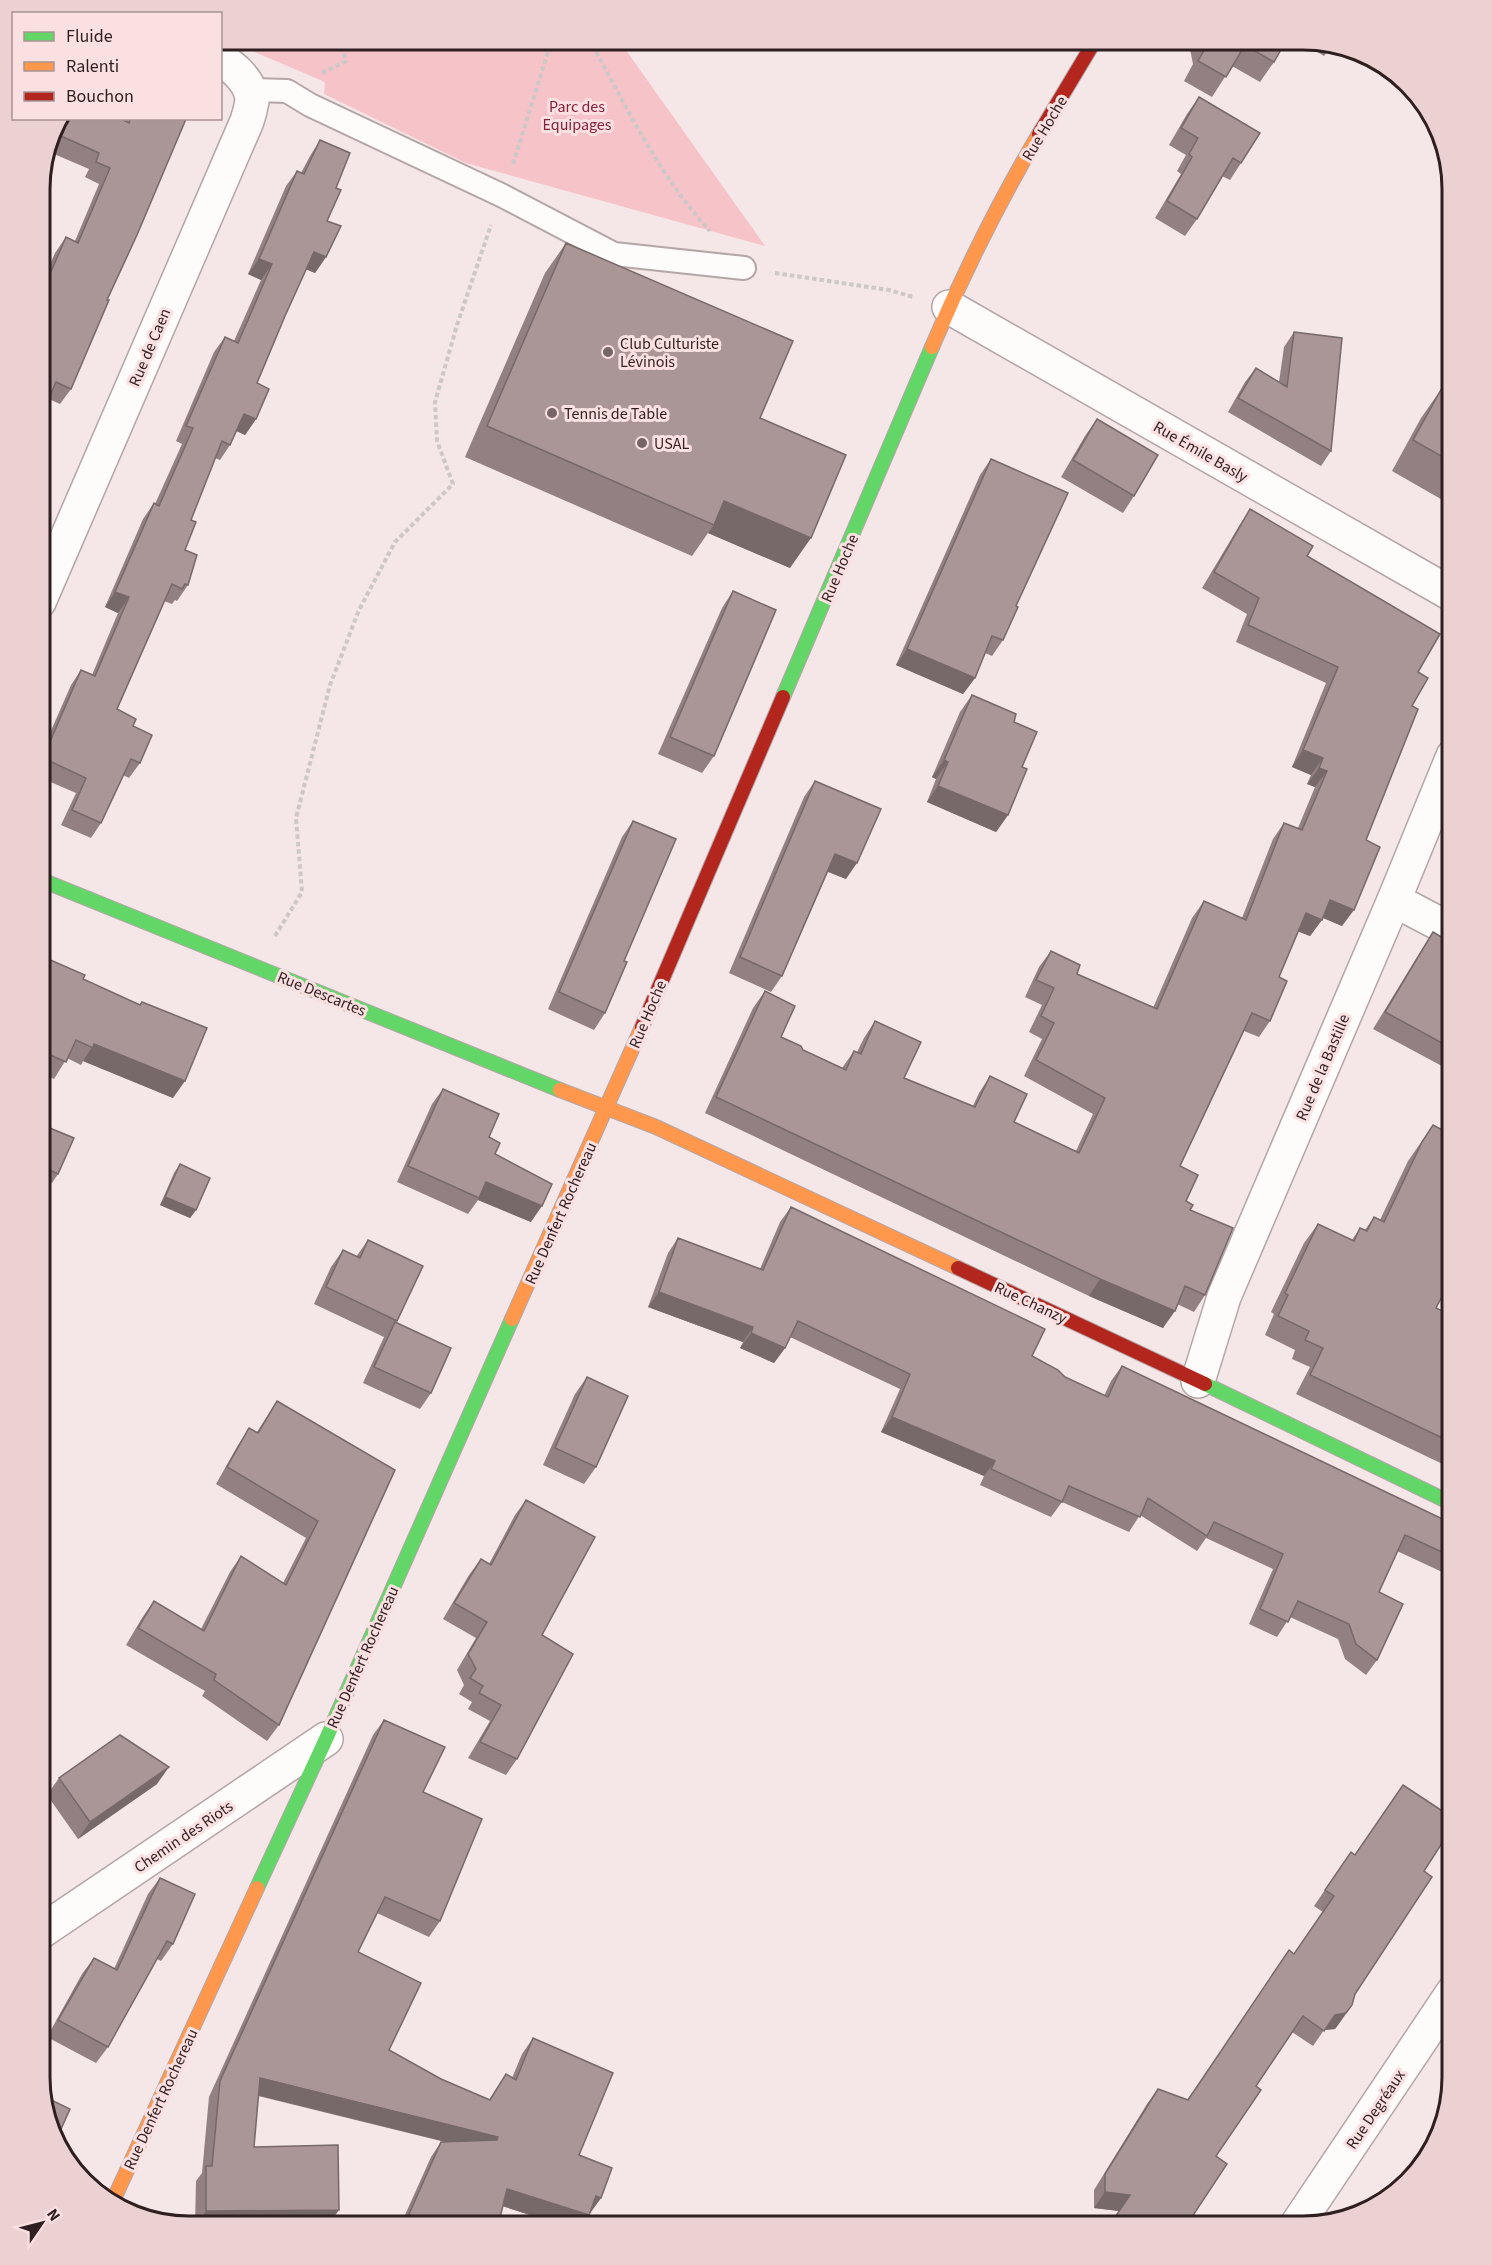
<svg xmlns="http://www.w3.org/2000/svg" width="1492" height="2265" font-family="'Source Sans 3',sans-serif">
<style>
.green{fill:#f6c3c8}
.lines{fill:none;stroke-linecap:round;stroke-linejoin:round}
.lane-casing{stroke:#b4a6a7;stroke-width:26}
.street-casing{stroke:#b4a6a7;stroke-width:36}
.fast-casing{stroke:#b4a6a7;stroke-width:16}
.slow-casing{stroke:#b4a6a7;stroke-width:16}
.jam-casing{stroke:#b4a6a7;stroke-width:16}
.path{stroke:#cdc7c7;stroke-width:4;stroke-dasharray:4.5 3;stroke-linecap:butt}
.lane{stroke:#fefbfb;stroke-width:22}
.street{stroke:#fefbfb;stroke-width:33}
.fast{stroke:#63d668;stroke-width:14}
.slow{stroke:#ff974d;stroke-width:14}
.jam{stroke:#b3261e;stroke-width:14}
.wall{fill:#928082}
.shaded-wall{fill:#77686a}
.building{fill:#aa9597;stroke:#77686a;stroke-width:1.5}
.poi-dot{fill:#746566;stroke:#fbe0e2;stroke-width:2}
.labels{text-anchor:middle;stroke-width:6;stroke-linejoin:round;paint-order:stroke}
.park-label{font-size:16px;fill:#842237;stroke:#fbe0e2}
.street-label{font-size:16px;fill:#2f1f20;stroke:#fbe0e2}
.poi-label{font-size:16px;fill:#2f1f20;stroke:#fbe0e2;text-anchor:start}
.rim{fill:none;stroke:#2f1f20;stroke-width:3}
</style>
<rect width="100%" height="100%" fill="#f5e6e7"/>
<!-- green -->
<path class="green" d="M224 39H618L765 246 466 163 324 94 325 82Z"/>
<g class="lines">
<defs>
<path id="lane" d="M250 90 287 91 310 105 501 195 614 254 744 268"/>
<g id="street">
<path d="M949 307 1453 595"/>
<path d="M39 602 247 121C249 115 251 107 252 101 252 83 234 67 220 59"/>
<path d="M1394 900 1453 931"/>
<path d="M1198 1381 1224 1297 1394 900 1453 756"/>
<path d="M39 1933 326 1739"/>
<path d="M1296 2226 1453 1992"/>
</g>
<g id="fast">
<path d="M783 697 932 347"/>
<path d="M39 879 560 1090"/>
<path d="M1205 1384 1453 1504"/>
<path d="M257 1888 326 1739 512 1319"/>
</g>
<g id="slow">
<path d="M932 347C963 274 999 202 1039 134"/>
<path d="M560 1090 656 1127 958 1268"/>
<path d="M512 1319 642 1027"/>
<path d="M112 2203 257 1888"/>
</g>
<g id="jam">
<path d="M1039 134 1096 39"/>
<path d="M642 1027 783 697"/>
<path d="M958 1268 1205 1384"/>
</g>
</defs>
<!-- lane casing -->
<use href="#lane" class="lane-casing"/>
<!-- street casing -->
<use href="#street" class="street-casing"/>
<!-- fast casing -->
<use href="#fast" class="fast-casing"/>
<!-- slow casing -->
<use href="#slow" class="slow-casing"/>
<!-- jam casing -->
<use href="#jam" class="jam-casing"/>
<!-- path -->
<g class="path">
<path d="M589 39C625 104 659 176 710 231"/>
<path d="M322 73 346 61 339 39"/>
<path d="M513 164 552 39"/>
<path d="M775 273 889 290 913 297"/>
<path d="M275 936 302 892 296 818 330 685 359 610 395 542 453 484 437 441 435 402 457 325 491 225"/>
</g>
<!-- lane -->
<use href="#lane" class="lane"/>
<!-- street -->
<use href="#street" class="street"/>
<!-- fast -->
<use href="#fast" class="fast"/>
<!-- slow -->
<use href="#slow" class="slow"/>
<!-- jam -->
<use href="#jam" class="jam"/>
</g>
<!-- wall -->
<g class="wall">
<path d="M1188 39H1287L1274 62 1260 82 1232 66 1212 97 1184 81 1193 64Z"/>
<path d="M1296 39H1313L1332 45 1324 56Z"/>
<path d="M1199 97 1241 163 1230 180 1222 176 1197 219 1185 236 1155 218 1181 174 1177 171 1186 155 1169 145 1187 114Z"/>
<path d="M127 118H185L107 300 71 389 60 404 49 399 39 421V289L55 253 66 237 75 241 99 184 85 177 89 169 47 151 54 123 126 121Z"/>
<path d="M320 140 336 188 327 221 326 257 315 273 306 269 285 316 257 383 256 419 245 435 236 431 230 445 220 460 215 458 191 520 185 550 188 585 177 601 175 600 172 604 164 601 117 709 133 726 140 763 129 778 123 775 101 823 91 838 61 825 76 793 39 777V758L71 685 81 670 92 675 118 613 105 607 143 519 154 503 155 504 182 444 176 441 214 352 225 337 234 341 261 280 248 274 286 186 297 171 301 173 310 156Z"/>
<path d="M566 243 760 418 790 568 708 533 692 556 465 457 545 273Z"/>
<path d="M1294 332 1331 451 1321 466 1228 412 1245 382 1256 368 1279 382 1284 347Z"/>
<path d="M1442 388 1453 394V506L1392 471 1421 418Z"/>
<path d="M1097 419 1134 496 1123 513 1061 477 1085 436Z"/>
<path d="M991 459 1016 606 1003 640 992 656 985 653 975 678 963 694 896 665 980 475Z"/>
<path d="M1250 509 1307 556 1418 672 1412 706 1366 840 1342 926 1323 918 1310 936 1298 931 1279 977 1270 1021 1259 1037 1244 1031 1180 1166 1186 1201 1190 1210 1205 1295 1194 1312 1177 1304 1163 1328 1089 1296 705 1113 753 1008 765 991 781 1037 803 1050 842 1068 854 1051 857 1052 864 1038 875 1021 904 1078 973 1106 979 1093 990 1076 1014 1122 1076 1151 1093 1114 1024 1076 1042 1039 1029 1032 1042 1005 1025 997 1039 967 1051 951 1077 974 1153 1008 1192 918 1204 901 1242 918 1273 839 1284 823 1298 828 1315 787 1307 784 1311 775 1292 767 1326 683 1236 642 1247 614 1202 588 1239 526Z"/>
<path d="M733 591 714 756 702 773 658 754 722 608Z"/>
<path d="M972 695 1014 722 1008 815 996 832 927 802 936 779 932 777 960 712Z"/>
<path d="M815 781 846 879 828 872 782 976 771 992 729 973 804 797Z"/>
<path d="M633 821 624 961 605 1013 594 1030 548 1009 622 837Z"/>
<path d="M1433 932 1453 944V1072L1373 1029 1422 949Z"/>
<path d="M39 955 83 979 140 1005 142 1002 173 1098 83 1061 81 1065 67 1058 54 1079 39 1072Z"/>
<path d="M443 1089 489 1137 495 1154 531 1222 478 1200 468 1214 397 1182 432 1104Z"/>
<path d="M1433 1125 1446 1168 1436 1308 1453 1316V1469L1296 1394 1310 1367 1292 1359 1295 1350 1265 1335 1274 1314 1271 1312 1304 1243 1318 1224 1352 1240 1360 1228 1365 1230 1374 1217 1380 1220 1408 1161Z"/>
<path d="M45 1126 58 1174 52 1183 39 1177V1134Z"/>
<path d="M180 1164 196 1210 190 1218 160 1205 174 1173Z"/>
<path d="M791 1207 1032 1356 1065 1377 1104 1396 1111 1381 1122 1366 1453 1524V1577L1397 1551 1379 1592 1377 1660 1366 1675 1345 1659 1338 1639 1290 1617 1277 1637 1249 1624 1273 1569 1206 1538 1197 1551 1140 1515 1129 1532 1062 1502 1051 1517 980 1485 984 1476 881 1432 900 1389 790 1337 785 1348 774 1363 740 1348 743 1342 648 1307 668 1253 678 1238 760 1269 780 1222Z"/>
<path d="M368 1240 423 1266 396 1322 431 1393 420 1409 363 1383 384 1337 314 1304 331 1267 343 1250 356 1257Z"/>
<path d="M587 1377 596 1467 584 1484 543 1465 575 1394Z"/>
<path d="M277 1401 395 1470 279 1725 267 1741 202 1696 205 1691 126 1645 142 1618 154 1601 201 1629 230 1572 241 1556 283 1583 306 1538 216 1484 238 1445 249 1428 257 1432Z"/>
<path d="M526 1500 542 1635 517 1759 506 1775 468 1758 490 1721 468 1709 472 1702 459 1694 464 1685 457 1670 476 1638 443 1619 469 1575 481 1559 489 1564 515 1515Z"/>
<path d="M1453 1639V1669L1442 1664Z"/>
<path d="M384 1720 423 1792 440 1921 429 1937 377 1913 358 1952 389 2050 441 2079 489 2100 506 2074 512 2078 522 2054 533 2038 579 2155 601 2198 581 2226H564L503 2206 498 2226H400L431 2157 441 2142H445L258 2096 254 2147 328 2225 195 2226 196 2181 202 2173 209 2097 373 1735Z"/>
<path d="M59 1778 157 1784 78 1839 47 1795Z"/>
<path d="M1355 1855 1424 1871 1355 1994 1352 2005 1341 2021 1335 2029 1324 2030 1313 2046 1292 2032 1256 2086 1216 2156 1119 2211 1094 2208V2190L1147 2104 1158 2089 1187 2100 1294 1954 1323 1912 1314 1906 1340 1868Z"/>
<path d="M160 1878 173 1944 161 1961 157 1959 108 2047 96 2063 47 2037 82 1974 94 1958 114 1969 148 1894Z"/>
</g>
<!-- shaded-wall -->
<g class="shaded-wall">
<path d="M314 252 326 257 315 273 303 268Z"/>
<path d="M259 259 272 264 261 280 248 274Z"/>
<path d="M244 414 256 419 245 435 233 429Z"/>
<path d="M724 501 811 538 790 568 708 533 714 525Z"/>
<path d="M115 592 129 597 118 613 105 607Z"/>
<path d="M907 649 975 678 963 694 896 665Z"/>
<path d="M1303 750 1323 758 1311 775 1292 767Z"/>
<path d="M944 760 948 762 936 779 932 777Z"/>
<path d="M1319 768 1327 771 1315 787 1307 784Z"/>
<path d="M938 786 1008 815 996 832 927 802Z"/>
<path d="M835 854 857 863 846 879 824 870Z"/>
<path d="M1330 900 1354 910 1342 926 1319 916Z"/>
<path d="M1306 913 1322 920 1310 936 1294 930Z"/>
<path d="M94 1044 185 1081 173 1098 83 1061Z"/>
<path d="M486 1182 542 1206 531 1222 478 1200Z"/>
<path d="M165 1197 196 1210 190 1218 160 1205Z"/>
<path d="M1100 1279 1175 1311 1163 1328 1089 1296Z"/>
<path d="M659 1292 753 1327 743 1342 648 1307Z"/>
<path d="M751 1333 785 1348 774 1363 740 1348Z"/>
<path d="M892 1417 995 1461 984 1476 881 1432Z"/>
<path d="M169 1767 157 1784 78 1839 90 1822Z"/>
<path d="M1352 2005 1335 2029 1324 2030 1335 2015Z"/>
<path d="M260 2078 498 2137 487 2152 249 2093Z"/>
<path d="M507 2189 589 2215 581 2226H564L496 2204Z"/>
<path d="M1105 2192 1130 2195 1119 2211 1094 2208Z"/>
<path d="M596 2196 601 2198 590 2213 585 2211Z"/>
<path d="M339 2210 328 2225 196 2226 206 2211Z"/>
</g>
<!-- building -->
<g class="building">
<path d="M1206 39H1287L1274 62 1245 45 1226 77 1198 61 1207 45Z"/>
<path d="M1199 97 1260 133 1241 163 1233 158 1197 219 1167 201 1192 157 1189 154 1198 138 1181 128Z"/>
<path d="M57 118H119L129 123 131 118 186 119 137 235 107 300H109L71 389 56 382 39 421V299L66 237 78 243 110 168 96 162 99 153 52 132 54 123Z"/>
<path d="M320 140 350 153 336 188 341 190 327 221 341 226 326 257 314 252 285 316 257 383 269 389 256 419 244 414 230 445 222 441 191 520 196 522 185 550 197 555 188 585 185 584 182 589 172 584 117 709 136 719 133 726 152 735 140 763 131 759 101 823 72 810 86 778 43 758 81 670 95 676 129 597 115 592 154 503 159 506 193 428 186 426 225 337 238 343 272 264 259 259 297 171 304 174Z"/>
<path d="M566 243 793 341 760 418 846 455 811 538 724 501 714 525 487 426Z"/>
<path d="M1294 332 1342 338 1331 451 1238 398 1256 368 1287 387Z"/>
<path d="M1442 388 1453 394V463L1413 440Z"/>
<path d="M1097 419 1158 455 1134 496 1073 460Z"/>
<path d="M991 459 1068 493 1016 606 1018 607 1003 640 992 636 975 678 907 649Z"/>
<path d="M1250 509 1313 546 1307 556 1440 634 1418 672 1428 678 1412 706 1418 709 1366 840 1380 847 1354 910 1330 900 1322 920 1306 913 1279 977 1287 981 1270 1021 1252 1013 1180 1166 1198 1175 1186 1201 1193 1205 1190 1210 1233 1228 1205 1295 1185 1286 1175 1311 1100 1279 716 1097 765 991 795 1006 781 1037 801 1046 803 1050 846 1070 854 1051 861 1054 875 1021 921 1042 904 1078 975 1107 990 1076 1027 1094 1014 1122 1079 1153 1105 1098 1036 1060 1054 1023 1041 1016 1054 988 1036 980 1051 951 1080 965 1077 974 1157 1009 1204 901 1246 920 1284 823 1302 830 1327 771 1319 768 1323 758 1303 750 1338 667 1248 625 1259 598 1214 572Z"/>
<path d="M733 591 776 610 714 756 670 737Z"/>
<path d="M972 695 1016 714 1014 722 1037 732 1022 767 1027 769 1008 815 938 786 948 762 944 760Z"/>
<path d="M815 781 881 809 857 863 835 854 782 976 740 957Z"/>
<path d="M633 821 676 839 624 961 627 962 605 1013 559 992Z"/>
<path d="M1433 932 1453 944V1049L1385 1012Z"/>
<path d="M39 955 85 975 83 979 140 1005 142 1002 207 1028 185 1081 94 1044 93 1048 76 1040 66 1062 39 1050Z"/>
<path d="M443 1089 499 1114 489 1137 500 1143 495 1154 552 1184 542 1206 486 1182 479 1198 408 1166Z"/>
<path d="M1433 1125 1453 1136V1155L1446 1168 1453 1171V1276L1436 1308 1453 1316V1443L1310 1375 1323 1348 1305 1340 1309 1331 1278 1316 1288 1295 1285 1293 1318 1224 1354 1241 1360 1228 1367 1231 1374 1217 1384 1222 1422 1142Z"/>
<path d="M45 1126 74 1138 58 1174 39 1165V1139Z"/>
<path d="M180 1164 210 1178 196 1210 165 1197Z"/>
<path d="M791 1207 1045 1329 1032 1356 1058 1370 1065 1377 1108 1397 1122 1366 1453 1524V1557L1405 1535 1379 1592 1403 1604 1377 1660 1356 1644 1349 1624 1298 1601 1288 1622 1260 1609 1283 1554 1214 1522 1207 1536 1148 1498 1140 1517 1069 1486 1062 1502 991 1469 995 1461 892 1417 910 1374 798 1321 785 1348 751 1333 753 1327 659 1292 678 1238 763 1270Z"/>
<path d="M368 1240 423 1266 397 1321 326 1287 343 1250 360 1258Z"/>
<path d="M395 1322 451 1348 431 1393 374 1367Z"/>
<path d="M587 1377 628 1396 596 1467 555 1448Z"/>
<path d="M277 1401 395 1470 279 1725 214 1680 216 1674 138 1628 154 1601 204 1631 241 1556 286 1585 318 1521 227 1467 249 1428 258 1433Z"/>
<path d="M526 1500 595 1537 542 1635 573 1654 517 1759 480 1742 501 1705 479 1693 483 1686 470 1678 476 1669 468 1654 487 1622 454 1603 481 1559 491 1565Z"/>
<path d="M384 1720 445 1747 423 1792 482 1819 440 1921 385 1897 358 1952 421 1983 389 2050 441 2079 490 2100 506 2074 516 2080 533 2038 613 2073 579 2155 612 2168 601 2198 596 2196 589 2215 507 2189 498 2226H409L413 2217 409 2214 441 2142 497 2140 498 2137 260 2078 254 2147 338 2145 339 2210 206 2211V2166H212L220 2081Z"/>
<path d="M120 1735 169 1767 90 1822 59 1778Z"/>
<path d="M1403 1785 1453 1818V1826L1424 1871 1432 1877 1355 1994 1352 2005 1346 2013 1335 2015 1324 2031 1303 2016 1256 2086 1261 2090 1216 2156 1227 2164 1186 2226H1109L1130 2195 1105 2192V2174L1158 2089 1188 2100 1289 1950 1294 1954 1334 1896 1325 1890 1351 1852 1355 1855Z"/>
<path d="M160 1878 195 1894 173 1944 167 1941 108 2047 58 2020 94 1958 117 1970Z"/>
<path d="M45 2097 70 2109 56 2140Z"/>
</g>
<!-- markers -->
<g class="poi-dot">
<circle cx="608" cy="352" r="6"/>
<circle cx="552" cy="413" r="6"/>
<circle cx="642" cy="443" r="6"/>
</g>
<g class="labels">
<!-- park labels -->
<g class="park-label">
<text x="577" y="112">Parc des<tspan x="577" dy="18">Equipages</tspan></text>
</g>
<!-- street labels -->
<g class="street-label">
<text transform="translate(1044 128) rotate(-59)" y="6">Rue Hoche</text>
<text transform="translate(149 347) rotate(-67)" y="6">Rue de Caen</text>
<text transform="translate(1201 451) rotate(30)" y="6">Rue Émile Basly</text>
<text transform="translate(839 568) rotate(-67)" y="6">Rue Hoche</text>
<text transform="translate(322 993) rotate(22)" y="6">Rue Descartes</text>
<text transform="translate(647 1014) rotate(-67)" y="6">Rue Hoche</text>
<text transform="translate(1322 1067) rotate(-67)" y="6">Rue de la Bastille</text>
<text transform="translate(560 1213) rotate(-66)" y="6">Rue Denfert Rochereau</text>
<text transform="translate(1031 1302) rotate(25)" y="6">Rue Chanzy</text>
<text transform="translate(362 1657) rotate(-66)" y="6">Rue Denfert Rochereau</text>
<text transform="translate(183 1836) rotate(-34)" y="6">Chemin des Riots</text>
<text transform="translate(160 2099) rotate(-65)" y="6">Rue Denfert Rochereau</text>
<text transform="translate(1375 2109) rotate(-56)" y="6">Rue Degréaux</text>
</g>
<!-- poi labels -->
<g class="poi-label">
<text x="620" y="349">Club Culturiste<tspan x="620" dy="18">Lévinois</tspan></text>
<text x="564" y="419">Tennis de Table</text>
<text x="654" y="449">USAL</text>
</g>
</g>
<!-- crop -->
<path d="M0 0H1492V2265H0ZM189 50H1303A139 139 0 0 1 1442 189V2077A139 139 0 0 1 1303 2216H189A139 139 0 0 1 50 2077V189A139 139 0 0 1 189 50Z" fill="#ebd1d2" fill-rule="evenodd"/>
<path class="rim" d="M189 50H1303A139 139 0 0 1 1442 189V2077A139 139 0 0 1 1303 2216H189A139 139 0 0 1 50 2077V189A139 139 0 0 1 189 50Z"/>
<!-- legend -->
<rect x="12" y="12" width="210" height="108" fill="#fbe0e2" stroke="#a99394" stroke-width="1.5"/>
<rect x="24" y="32" width="30" height="9" fill="#63d668" stroke="#a99394" stroke-width="1.5"/>
<text x="66" y="42" font-size="18" fill="#2f1f20">Fluide</text>
<rect x="24" y="62" width="30" height="9" fill="#ff974d" stroke="#a99394" stroke-width="1.5"/>
<text x="66" y="72" font-size="18" fill="#2f1f20">Ralenti</text>
<rect x="24" y="92" width="30" height="9" fill="#b3261e" stroke="#a99394" stroke-width="1.5"/>
<text x="66" y="102" font-size="18" fill="#2f1f20">Bouchon</text>
<!-- north arrow -->
<g transform="translate(42 2223) rotate(55)" stroke="#fbe0e2" stroke-width="4.5" paint-order="stroke">
<path d="M0-4.5L10 22L0 15L-10 22Z" fill="#2f1f20"/>
<text y="-9" font-size="16" font-weight="bold" text-anchor="middle" fill="#2f1f20">N</text>
</g>
</svg>
